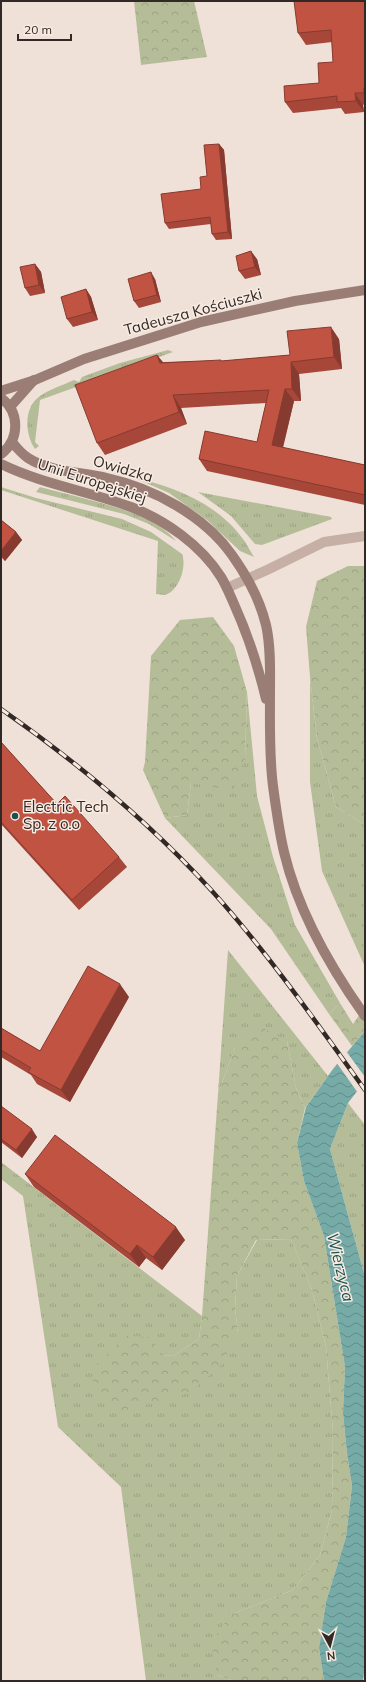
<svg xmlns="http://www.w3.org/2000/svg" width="366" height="1682" font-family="Mulish,sans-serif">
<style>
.grass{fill:url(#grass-tufts)}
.forest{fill:url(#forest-crowns)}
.water{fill:url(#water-waves)}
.pier{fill:#efe1d7}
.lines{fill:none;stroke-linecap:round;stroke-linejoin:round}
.street{stroke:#c6afa4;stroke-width:10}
.secondary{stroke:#9a7e75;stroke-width:10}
.rail-casing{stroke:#322825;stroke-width:4.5}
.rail{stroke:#f7ebe2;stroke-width:3;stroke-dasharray:9;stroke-linecap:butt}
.wall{fill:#a6473a}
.shaded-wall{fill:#873a2f}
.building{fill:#c15343;stroke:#873a2f}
.poi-dot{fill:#1d514e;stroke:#f7ebe2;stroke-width:1.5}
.labels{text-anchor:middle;stroke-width:3;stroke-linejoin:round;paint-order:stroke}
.street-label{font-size:15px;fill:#322825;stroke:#f7ebe2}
.poi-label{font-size:15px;fill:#322825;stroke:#f7ebe2;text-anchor:start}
.water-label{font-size:16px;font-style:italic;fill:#1d514e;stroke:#f7ebe2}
</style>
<defs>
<pattern id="grass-tufts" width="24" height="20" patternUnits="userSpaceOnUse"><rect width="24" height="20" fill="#b5bd98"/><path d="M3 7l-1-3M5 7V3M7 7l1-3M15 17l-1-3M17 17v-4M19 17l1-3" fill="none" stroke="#9ca283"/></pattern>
<pattern id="forest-crowns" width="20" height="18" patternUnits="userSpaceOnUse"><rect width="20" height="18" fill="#b5bd98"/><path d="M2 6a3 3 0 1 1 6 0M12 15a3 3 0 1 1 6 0" fill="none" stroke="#9ca283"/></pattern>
<pattern id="water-waves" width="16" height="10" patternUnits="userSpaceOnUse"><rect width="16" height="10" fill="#77aba7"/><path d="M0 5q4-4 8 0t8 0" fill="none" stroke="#628b88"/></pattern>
</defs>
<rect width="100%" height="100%" fill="#efe1d7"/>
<!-- grass -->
<g class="grass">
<path d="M168 350 173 352 40 400 35 442 39 446 35 449C25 434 23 408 40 396 50 389 63 385 74 380L79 382 82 377 120 363Z"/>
<path d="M133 477C174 487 217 503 243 539 247 544 250 551 254 557L240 551 207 520 169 493Z"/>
<path d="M1 487 36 498 122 519 151 532 182 554C187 567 179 591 165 595 162 595 159 594 156 594L158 541 1 490Z"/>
<path d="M40 487C78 498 152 510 176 541L149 524 124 514 36 492Z"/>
<path d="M198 492 331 517 332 519 262 545 255 544 231 516Z"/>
<path d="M310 677 317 738 336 807 365 825V967L322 871 310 782Z"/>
<path d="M247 692 257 796 273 857 295 925 340 1003 329 1014 271 929 165 818 187 815 191 783 245 758Z"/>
<path d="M228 950 328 1076 305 1108 296 1088 287 1041 235 1048 218 1094Z"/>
<path d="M348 1103 365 1125V1277L330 1149Z"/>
<path d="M1 1162 202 1316 199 1339 173 1356 160 1355 91 1392 238 1333 235 1309 237 1276 257 1240 291 1239 312 1290 326 1347 333 1432 332 1510 320 1555 293 1590 230 1615 217 1675 234 1681H146L121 1487 58 1427 23 1196 1 1179Z"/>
</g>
<!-- forest -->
<g class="forest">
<path d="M134 1H194L207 57 141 65Z"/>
<path d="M348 566H365V825L336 807 317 738 310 677 306 627 317 581Z"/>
<path d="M213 617 234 646 247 692 245 758 233 791 191 783 187 815 165 818 143 770 145 762 151 656 180 620Z"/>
<path d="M340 1003 353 1024 365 1007V1031L352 1046 329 1014Z"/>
<path d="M259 1026 287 1041 296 1088 305 1108 297 1143 304 1181 324 1236 345 1367 343 1413 347 1453 352 1486 346 1537 326 1602 319 1648 324 1681H234L217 1675 211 1643 230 1615 293 1590 320 1555 332 1510 333 1432 326 1347 312 1290 291 1239 256 1240 237 1276 235 1309 238 1333 222 1364 191 1392 119 1412 91 1392 96 1365 126 1336 152 1337 160 1355 173 1356 199 1339 202 1316 218 1094 235 1048Z"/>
</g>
<!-- water -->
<path class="water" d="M365 1031V1081L348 1103 330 1149 365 1277V1665L363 1681H324L319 1648 326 1602 346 1537 352 1486 347 1453 343 1413 345 1367 324 1236 304 1181 297 1143 306 1107 333 1069Z"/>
<!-- pier -->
<path class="pier" d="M346 1051 365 1077V1085L358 1093 336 1062Z"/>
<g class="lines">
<!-- street -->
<path class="street" d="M227 588 267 570 324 542 365 536"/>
<!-- secondary -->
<g class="secondary">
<path d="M1 391 35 380 84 359 201 322 295 301 365 290"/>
<path d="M1 398C20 412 20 439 1 454"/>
<path d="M10 407 34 380"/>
<path d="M12 442C16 447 22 454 28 458 50 472 82 472 107 478 153 488 205 516 232 555 247 576 260 600 266 625 271 647 270 671 270 692 270 723 269 755 273 786 276 808 279 831 284 852 298 911 330 967 365 1016"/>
<path d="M1 464C42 484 88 491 131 507 165 520 201 545 221 577 226 585 230 595 234 604 248 635 258 666 266 699"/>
</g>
<defs>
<path id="rail" d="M1 709C77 762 149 822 212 891 268 953 316 1022 365 1090"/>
</defs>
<!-- rail casing -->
<use href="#rail" class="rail-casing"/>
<!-- rail -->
<use href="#rail" class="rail"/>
</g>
<!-- wall -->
<g class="wall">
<path d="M365 1V104L363 105 364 112 345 114 341 108 293 113 285 102 319 83 333 62 332 42 306 45 298 33Z"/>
<path d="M219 144 224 150 232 239 216 240 212 234 211 224 169 229 165 223 201 189 207 176Z"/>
<path d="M257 259 261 275 245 279 239 271Z"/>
<path d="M35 264 41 272 45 293 30 296 25 288Z"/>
<path d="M155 279 161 302 139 308 134 301Z"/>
<path d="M86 289 91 297 98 320 73 327 67 319Z"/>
<path d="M339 339 342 369 299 374 301 401H294L283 448 365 465V505L207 471 199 459 257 442 266 403 181 408 187 424 105 455 97 443 157 355 163 362 222 361 290 355Z"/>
<path d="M1 520 16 532 22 540 5 561 1 557Z"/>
<path d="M1 742 57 804 119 857 127 867 79 910 1 824Z"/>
<path d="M129 997 70 1102 37 1084 31 1075 1 1057V1028L40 1051Z"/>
<path d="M1 1106 37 1137 22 1158 1 1142Z"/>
<path d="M25 1174 185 1240 162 1270 146 1258 139 1267 34 1187Z"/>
</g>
<!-- shaded-wall -->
<g class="shaded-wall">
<path d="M355 93 363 105 364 112 356 101Z"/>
<path d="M219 144 224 150 232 239 228 232Z"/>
<path d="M251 251 257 259 261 275 255 267Z"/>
<path d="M35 264 41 272 45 293 39 285Z"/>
<path d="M151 272 155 279 161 302 157 295Z"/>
<path d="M86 289 91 297 98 320 92 312Z"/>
<path d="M331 327 339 339 342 369 334 357Z"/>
<path d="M157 355 166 367 160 363Z"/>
<path d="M291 362 299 374 301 401 292 389Z"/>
<path d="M285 389 294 401 280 458 272 445Z"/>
<path d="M173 395 181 408 187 424 179 412Z"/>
<path d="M16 532 22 540 5 561 1 554V551Z"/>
<path d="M120 984 129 997 70 1102 61 1090Z"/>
<path d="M32 1129 37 1137 22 1158 16 1150Z"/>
<path d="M176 1227 185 1240 162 1270 153 1257Z"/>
<path d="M137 1245 146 1258 139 1267 130 1254Z"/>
</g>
<!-- building -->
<g class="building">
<path d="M294 1H365V88H364V93H355L356 101 337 102V96L285 102 284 86 319 83 318 63 333 62 331 30 298 33Z"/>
<path d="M219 144 228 232 212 234 210 217 165 223 161 194 201 189 200 177 207 176 204 145Z"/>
<path d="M251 251 255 267 239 271 236 256Z"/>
<path d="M35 264 39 285 25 288 20 267Z"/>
<path d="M151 272 157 295 134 301 128 279Z"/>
<path d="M86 289 92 312 67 319 61 297Z"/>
<path d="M331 327 334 357 291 362 292 389H285L272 445 365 465V495L199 459 205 431 257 442 269 390 173 395 179 412 97 443 75 385 157 355 160 363 221 360V361L290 355 287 331Z"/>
<path d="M1 520 16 532 1 551Z"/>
<path d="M1 742 57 804 65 796 119 857 72 900 1 822Z"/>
<path d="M88 966 120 984 61 1090 28 1072 31 1068 1 1050V1028L40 1051Z"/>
<path d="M1 1106 32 1129 16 1150 1 1139Z"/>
<path d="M55 1135 176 1227 153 1257 137 1245 130 1254 25 1174Z"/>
</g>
<!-- markers -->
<circle class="poi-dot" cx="15" cy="816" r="4"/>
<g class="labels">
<!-- street labels -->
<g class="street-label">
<text transform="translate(193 312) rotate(-15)" y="5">Tadeusza Kościuszki</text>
<text transform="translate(123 469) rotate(16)" y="5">Owidzka</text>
<text transform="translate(92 481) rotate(18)" y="5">Unii Europejskiej</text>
</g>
<!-- poi labels -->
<g class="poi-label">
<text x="23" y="812">Electric Tech<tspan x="23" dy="17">Sp. z o.o</tspan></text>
</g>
<!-- water labels -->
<g class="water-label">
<text transform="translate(341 1267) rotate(76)" y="6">Wierzyca</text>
</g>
</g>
<!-- border -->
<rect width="366" height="1682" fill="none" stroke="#322825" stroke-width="4"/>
<!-- north arrow -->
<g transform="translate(330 1646) rotate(173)" stroke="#f7ebe2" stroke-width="3" paint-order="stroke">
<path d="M0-3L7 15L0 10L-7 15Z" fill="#322825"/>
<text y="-6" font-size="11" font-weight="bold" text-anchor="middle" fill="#322825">N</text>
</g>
<!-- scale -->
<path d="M18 34v6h53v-6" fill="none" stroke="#322825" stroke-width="2"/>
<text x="24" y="34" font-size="12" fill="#322825" stroke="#f7ebe2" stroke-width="3" paint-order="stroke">20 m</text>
</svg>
